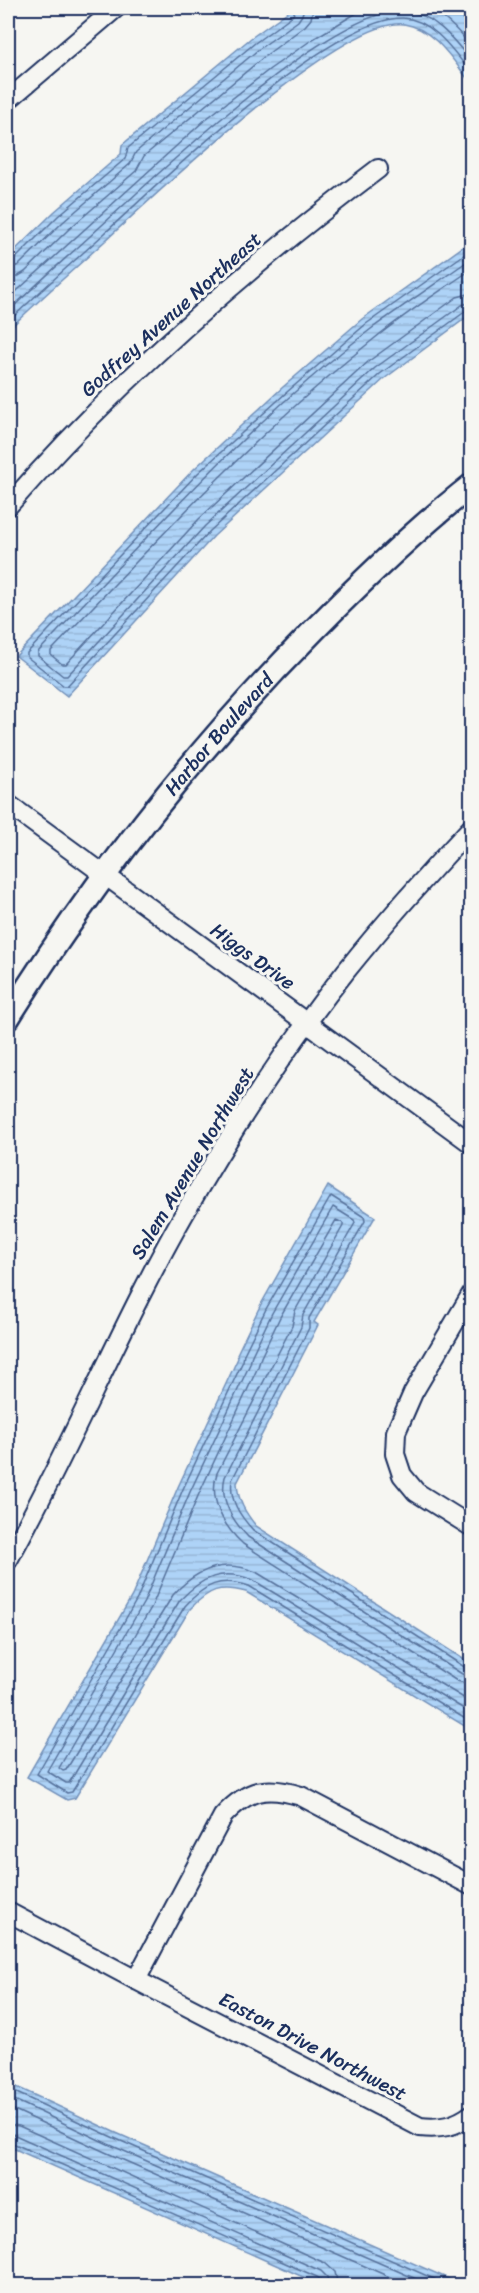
<svg xmlns="http://www.w3.org/2000/svg" width="479" height="2293" font-family="Sriracha,sans-serif">
<style>
.water{fill:url(#water-rules);stroke:#7391ba;stroke-width:1.5}
.lines{fill:none;stroke-linecap:round;stroke-linejoin:round}
.shore{stroke:#56719b;stroke-width:1.5}
.minor-casing{stroke:#1b2f5e;stroke-width:22}
.tertiary-casing{stroke:#1b2f5e;stroke-width:27}
.minor{stroke:#f6f6f2;stroke-width:18}
.tertiary{stroke:#f6f6f2;stroke-width:22}
.labels{text-anchor:middle;stroke-width:6;stroke-linejoin:round;paint-order:stroke}
.street-label{font-size:20px;fill:#1b2f5e;stroke:#f6f6f2}
</style>
<defs>
<pattern id="water-rules" width="6" height="5" patternUnits="userSpaceOnUse" patternTransform="scale(1.5)"><rect width="6" height="5" fill="#aed3f7"/><path d="M0 2.5h6" fill="none" stroke="#95b5d6"/></pattern>
</defs>
<rect width="100%" height="100%" fill="#f6f6f2"/>
<filter id="ink" filterUnits="userSpaceOnUse"><feTurbulence type="fractalNoise" baseFrequency=".0167" numOctaves="2"/><feDisplacementMap in="SourceGraphic" scale="12" xChannelSelector="R" yChannelSelector="G"/><feConvolveMatrix kernelMatrix="1 2 1 2 8 2 1 2 1" color-interpolation-filters="sRGB"/></filter>
<g filter="url(#ink)">
<!-- water -->
<g class="water">
<path d="M293 8H471V83C454 62 434 28 404 24 343 16 154 196 105 241 72 271 39 300 8 330V257L54 212 121 154 122 145 251 38Z"/>
<path d="M471 241V314L384 379 214 536 67 696 16 656 194 469 283 387 362 319Z"/>
<path d="M328 1186 375 1217 314 1322 318 1325 237 1483C238 1501 245 1512 256 1526L471 1664V1730L246 1592C220 1585 209 1589 190 1609L75 1798 67 1800 27 1777 132 1596 178 1487 238 1358 237 1354 260 1306Z"/>
<path d="M8 2083 114 2132 458 2283 471 2279V2285H321L8 2146Z"/>
</g>
<g class="lines">
<!-- shore -->
<g class="shore">
<path d="M425 8C444 14 459 32 472 47"/>
<path d="M472 249 366 324 287 392 198 473 27 653V657L64 686H67L210 531 380 374 466 311 472 310"/>
<path d="M472 258C438 282 404 305 371 329 248 423 144 541 38 652V656L63 676H67L205 526 375 368 462 305 472 302"/>
<path d="M8 261 14 260 58 216 125 159 128 148 255 43 293 15 296 8"/>
<path d="M8 269 19 265 63 222 130 164 136 152 259 49 298 21 302 15 304 8"/>
<path d="M472 269C439 292 406 313 375 338 257 432 155 542 51 651V655L62 664H66L199 519 369 361 457 297 472 293"/>
<path d="M8 278 17 277 25 272 69 229 136 171 144 156 265 56 305 26 311 19 313 8"/>
<path d="M8 299 206 119 270 69 313 39 360 11 371 8"/>
<path d="M8 312C38 282 70 255 101 226 156 176 334 5 405 11 434 13 455 41 472 62"/>
<path d="M8 322C39 292 72 263 105 233 159 183 332 16 403 18 433 19 455 53 472 74"/>
<path d="M472 1669 466 1668 253 1530C240 1516 229 1500 232 1480L309 1328V1318L365 1221 364 1217 331 1196 266 1309 244 1354 243 1361 183 1489 137 1599 37 1774 67 1793 72 1792 185 1606C205 1584 220 1577 249 1586L472 1723"/>
<path d="M472 1676 462 1674 248 1537C233 1521 219 1500 225 1477L301 1327 303 1315 355 1223 354 1220 333 1207 272 1313 252 1355 250 1364 190 1492 144 1602 47 1771 66 1783H69L180 1600C202 1577 222 1568 253 1580L472 1714"/>
<path d="M472 1685 457 1681 243 1544C224 1527 208 1499 217 1473L292 1326 295 1311 343 1226V1223L336 1220 280 1317 261 1357 258 1367 198 1496 152 1606 59 1768 63 1771 66 1770 173 1595C196 1569 223 1558 256 1572L472 1703"/>
<path d="M8 2089 112 2137 450 2286"/>
<path d="M8 2097 108 2144 432 2286"/>
<path d="M8 2107 105 2152 410 2286"/>
<path d="M8 2124 19 2126 325 2263 335 2272 338 2286"/>
<path d="M8 2133 15 2135 321 2271 327 2277 329 2286"/>
<path d="M8 2141 317 2277 321 2280 322 2286"/>
</g>
<defs>
<g id="minor">
<path d="M8 100 116 8"/>
<path d="M8 506C118 380 244 270 378 169"/>
<path d="M8 804 472 1144"/>
<path d="M472 1293 413 1393 396 1432 395 1454 402 1475 416 1492 472 1527"/>
<path d="M8 1560C71 1448 119 1328 183 1216 231 1131 285 1048 346 971 386 921 428 874 472 827"/>
<path d="M472 1886 301 1796C266 1785 248 1789 223 1816L136 1980 420 2127C440 2129 455 2127 472 2114"/>
<path d="M8 1912 136 1980"/>
</g>
<g id="tertiary">
<path id="s1" d="M8 1018C96 877 197 748 314 630 364 579 416 529 472 485"/>
</g>
</defs>
<!-- minor casing -->
<use href="#minor" class="minor-casing"/>
<!-- tertiary casing -->
<use href="#tertiary" class="tertiary-casing"/>
<!-- minor -->
<use href="#minor" class="minor"/>
<!-- tertiary -->
<use href="#tertiary" class="tertiary"/>
</g>
</g>
<g class="labels">
<!-- street labels -->
<g class="street-label">
<text transform="translate(171 314) rotate(-42)" y="7">Godfrey Avenue Northeast</text>
<text dy="7" stroke="none"><textPath href="#s1" startOffset="354">Harbor Boulevard</textPath></text>
<text transform="translate(253 956) rotate(36)" y="7">Higgs Drive</text>
<text transform="translate(192 1163) rotate(-59)" y="7">Salem Avenue Northwest</text>
<text transform="translate(313 2046) rotate(28)" y="7">Easton Drive Northwest</text>
</g>
</g>
<!-- margin -->
<rect width="479" height="2293" fill="none" stroke="#f6f6f2" stroke-width="30"/>
<rect x="15" y="15" width="449" height="2263" fill="none" stroke="#1b2f5e" stroke-width="2" filter="url(#ink)"/>
</svg>
